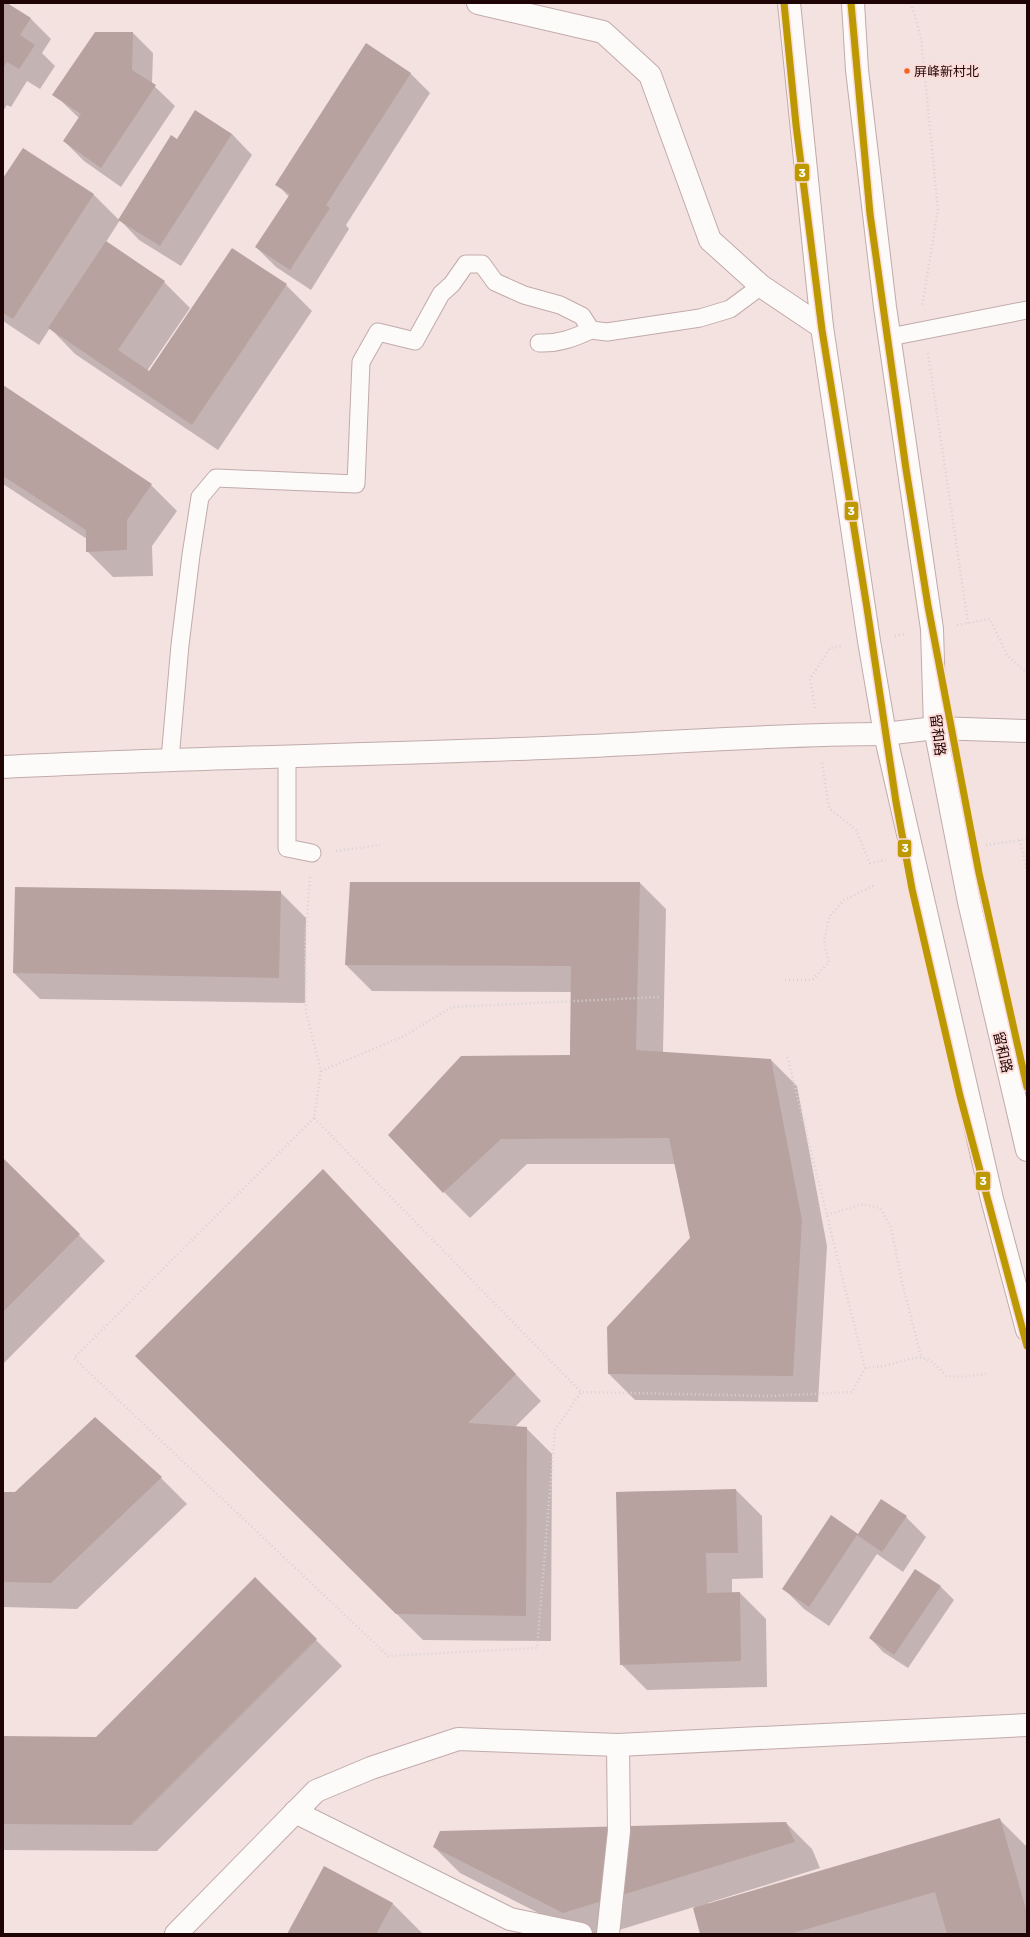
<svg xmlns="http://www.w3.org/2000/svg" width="1030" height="1937" font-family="Rubik,'Noto Sans SC',sans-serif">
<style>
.shadow{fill:#0003}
.building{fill:#b8a2a0}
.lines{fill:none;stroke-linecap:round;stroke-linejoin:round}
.lane-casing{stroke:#c1abaa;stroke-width:19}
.street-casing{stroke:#c1abaa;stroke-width:24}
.secondary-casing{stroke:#c1abaa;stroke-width:24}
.path{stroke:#d8d2d1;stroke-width:2.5;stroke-dasharray:1 3;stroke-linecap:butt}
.lane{stroke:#fdfbfa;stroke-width:17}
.street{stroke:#fdfbfa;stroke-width:22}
.secondary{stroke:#fdfbfa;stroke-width:22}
.metro-1-casing{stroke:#fcdbd8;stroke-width:10}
.metro-1{stroke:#bc9801;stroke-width:7}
.bus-dot{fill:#f26522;stroke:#fcdbd8;stroke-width:1.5}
.labels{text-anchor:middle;stroke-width:4;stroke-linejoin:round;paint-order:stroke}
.bus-label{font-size:13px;fill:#1e0404;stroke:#fcdbd8;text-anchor:start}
.street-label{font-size:14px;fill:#1e0404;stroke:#fcdbd8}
.line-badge{stroke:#fcdbd8;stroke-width:1.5}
.badge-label{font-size:11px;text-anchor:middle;font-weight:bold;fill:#fff}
</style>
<rect width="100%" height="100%" fill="#f4e2e0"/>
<!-- shadow -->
<g class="shadow">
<path d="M3 3 31 19 51 39 42 53 55 66 40 89 27 81 11 107 7 105 3 111Z"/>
<path d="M133 33 153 53 152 84 175 106 121 187 84 161 64 141 80 119 54 94Z"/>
<path d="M410 73 430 93 346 225 349 229 311 290 276 267 256 247 289 197 277 184Z"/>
<path d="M232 134 252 155 181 266 139 240 120 220 106 242 164 282 190 308 147 371 149 372 232 249 286 285 312 311 218 450 75 354 50 328 39 345 3 321V180L23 149 94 195 119 220 177 140Z"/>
<path d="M3 386 151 485 177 511 152 546 153 576 113 577 87 551V539L3 484Z"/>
<path d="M640 883 666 909 663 1053 771 1060 797 1086 827 1246 818 1402 635 1400 609 1374 691 1239 675 1164H527L470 1218 444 1192 570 1056 572 992 372 991 346 965Z"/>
<path d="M280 892 306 918 305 1003 40 999 14 973Z"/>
<path d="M3 1159 105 1261 3 1364Z"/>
<path d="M323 1170 541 1401 515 1427 526 1428 552 1454 551 1641 423 1640 136 1356Z"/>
<path d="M161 1478 187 1504 77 1609 3 1607V1493Z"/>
<path d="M736 1490 762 1516 763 1578 732 1579V1594L740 1593 766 1619 767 1687 647 1690 621 1664 618 1492Z"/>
<path d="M832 1517 859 1535 906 1517 926 1537 903 1572 877 1554 829 1626 804 1609 784 1589Z"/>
<path d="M255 1579 342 1666 157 1851 3 1850V1737L96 1738Z"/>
<path d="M940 1586 954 1600 908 1668 883 1652 870 1638Z"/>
<path d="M1000 1820 1027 1847V1934H701L694 1907 606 1934H580L460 1873 434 1847 786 1823 812 1849 820 1868 708 1903V1904Z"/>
<path d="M392 1903 423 1934H289Z"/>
</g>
<!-- building -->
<g class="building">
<path d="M3 3H7L31 18 20 35 35 45 19 69 7 62 3 68Z"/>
<path d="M95 32H133L132 70 156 85 101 168 63 141 81 114 52 95Z"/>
<path d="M366 43 411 73 326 205 330 208 290 270 255 247 290 194 275 185Z"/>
<path d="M195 110 232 134 160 246 118 220 171 135 177 139Z"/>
<path d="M23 148 94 194 13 319 3 313V178Z"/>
<path d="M106 241 165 281 118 350 149 371 232 248 287 284 192 425 48 328Z"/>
<path d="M3 385 152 484 127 520V550L86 552V530L3 476Z"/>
<path d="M350 882H640L636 1050 771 1059 802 1220 793 1376 608 1374 607 1327 690 1238 669 1138 501 1139 443 1193 388 1135 461 1056 570 1055 571 966 345 965Z"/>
<path d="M15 887 281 891 279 978 13 973Z"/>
<path d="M3 1158 80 1234 3 1312Z"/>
<path d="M323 1169 516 1374 468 1423 527 1427 526 1616 396 1614 135 1356Z"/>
<path d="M95 1417 162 1477 51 1583 3 1582V1492H15Z"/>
<path d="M736 1489 738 1553H706L707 1593 740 1592 741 1661 620 1665 616 1492Z"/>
<path d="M881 1499 907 1516 882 1552 857 1535 809 1607 782 1589 831 1515 858 1534Z"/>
<path d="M915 1569 941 1586 894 1655 869 1638Z"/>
<path d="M255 1577 317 1639 131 1825 3 1824V1736L96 1737Z"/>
<path d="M1000 1818 1027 1913V1934H947L935 1892 790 1934H700L693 1908Z"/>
<path d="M786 1822 795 1842 563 1913 433 1847 440 1831Z"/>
<path d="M324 1866 393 1903 376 1934H287Z"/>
</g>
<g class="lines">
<defs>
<g id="lane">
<path d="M890 337 1027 310"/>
<path d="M539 343C558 344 574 338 591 330"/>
<path d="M287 756V848L312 853"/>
<path d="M170 759 180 645 191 555 200 497 216 478 356 484 361 362 378 332 415 341 441 294 452 284 466 264H482L495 282 524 295 560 305 582 316 591 330 607 332 700 318 730 309 761 286"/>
</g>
<g id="street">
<path d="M478 3 603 32 650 75 710 240 761 286 822 327"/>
<path d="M885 734 935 728 1027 731"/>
<path d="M295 1812 510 1919 581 1934"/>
<path d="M608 1934 619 1831 618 1745"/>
</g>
<g id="secondary">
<path d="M789 3 822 327 869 641 885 734 992 1199 1027 1330"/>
<path d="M853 3 857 70 885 307 932 629 935 728 969 902 1027 1150"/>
<path d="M3 767C183 758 364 755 544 748 658 744 771 734 885 734"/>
<path d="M176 1934 316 1791 371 1768 458 1739 618 1745 1027 1725"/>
</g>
</defs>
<!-- lane casing -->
<use href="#lane" class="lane-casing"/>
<!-- street casing -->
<use href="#street" class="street-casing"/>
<!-- secondary casing -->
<use href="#secondary" class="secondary-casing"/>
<!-- path -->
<g class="path">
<path d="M911 3 921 38 938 209 922 307"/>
<path d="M928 353 968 623"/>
<path d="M957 625 990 619 1007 655 1027 673"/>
<path d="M895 636 905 634"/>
<path d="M815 708 810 679 830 648 842 646"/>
<path d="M822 763 829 808 856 830 870 863 886 860"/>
<path d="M1020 840 1027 871"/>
<path d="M986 845 1027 839"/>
<path d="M336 851 380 845"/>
<path d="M310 877 305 943 306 1012 321 1071 314 1118 581 1392 769 1396 852 1392 865 1368 787 1055"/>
<path d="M785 980H812L829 962 824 943 829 917 844 900 875 885"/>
<path d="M321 1071 404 1036 452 1007 659 997"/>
<path d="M314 1118 74 1358 388 1656 537 1648 555 1430 581 1392"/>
<path d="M827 1215 863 1204 880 1208 891 1227 901 1278 921 1356"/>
<path d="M865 1368C872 1367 880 1367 887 1365 917 1358 923 1349 946 1376L962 1377 986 1374"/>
</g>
<!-- lane -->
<use href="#lane" class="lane"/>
<!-- street -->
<use href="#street" class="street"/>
<!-- secondary -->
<use href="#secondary" class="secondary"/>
<defs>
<g id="metro-1">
<path d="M784 3 796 125 822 330 867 608 896 802 912 889 960 1096 1027 1346"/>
<path d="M851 3 870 214 906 469 928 606 979 873 1027 1087"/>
</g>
</defs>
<!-- metro-1 casing -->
<use href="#metro-1" class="metro-1-casing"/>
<!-- metro-1 -->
<use href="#metro-1" class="metro-1"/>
</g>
<!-- markers -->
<circle class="bus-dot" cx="907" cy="71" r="3.5"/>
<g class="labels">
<!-- bus labels -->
<g class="bus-label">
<text x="914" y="76">屏峰新村北</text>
</g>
<!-- street labels -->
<g class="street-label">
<text transform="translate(938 735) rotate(83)" y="5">留和路</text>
<text transform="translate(1003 1052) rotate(77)" y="5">留和路</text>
</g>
</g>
<g class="line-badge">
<rect x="794" y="163" width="16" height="19" rx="4" fill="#bc9801"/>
<rect x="844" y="501" width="15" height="20" rx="4" fill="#bc9801"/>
<rect x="897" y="839" width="15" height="19" rx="4" fill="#bc9801"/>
<rect x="975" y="1171" width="16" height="20" rx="4" fill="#bc9801"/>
</g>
<g class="badge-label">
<text x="802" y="177">3</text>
<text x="851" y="515">3</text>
<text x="905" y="852">3</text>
<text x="983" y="1185">3</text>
</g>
<!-- border -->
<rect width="1030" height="1937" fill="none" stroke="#1e0404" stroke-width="8"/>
</svg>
